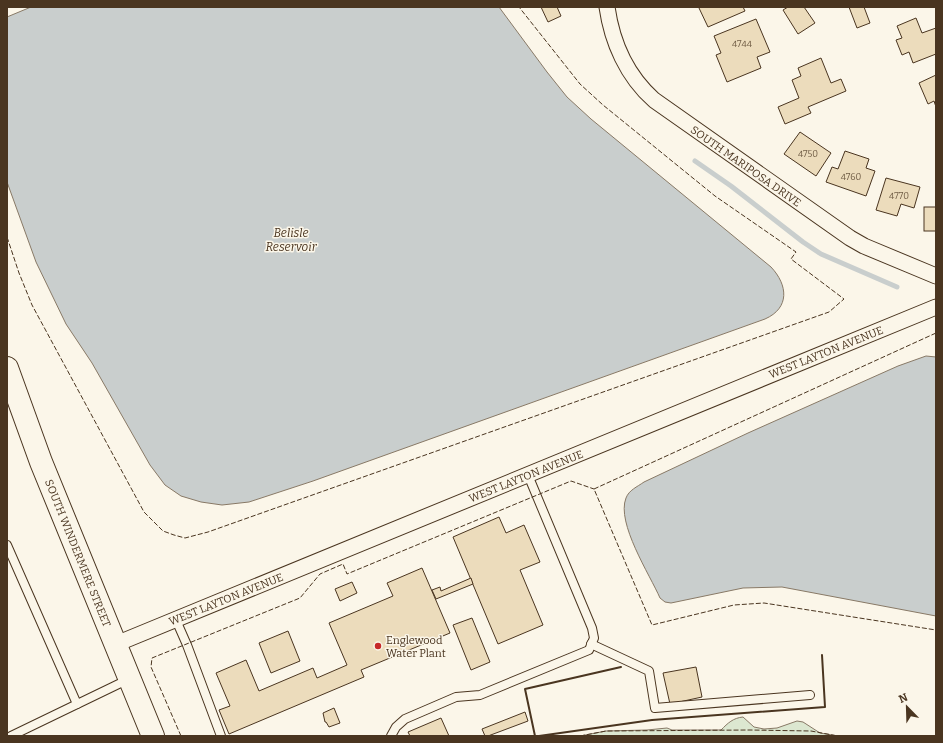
<svg xmlns="http://www.w3.org/2000/svg" width="943" height="743" font-family="Bitter,serif">
<style>
.green{fill:#dce7d0;stroke:#887966}
.water{fill:#c9cecd;stroke:#887966}
.lines{fill:none;stroke-linecap:round;stroke-linejoin:round}
.stream{stroke:#c9cecd;stroke-width:5}
.building{fill:#ecdcbc;stroke:#4a3520}
.lane-casing{stroke:#4a3520;stroke-width:10}
.street-casing{stroke:#4a3520;stroke-width:17}
.secondary-casing{stroke:#4a3520;stroke-width:24}
.lane{stroke:#fbf6e9;stroke-width:8}
.street{stroke:#fbf6e9;stroke-width:15}
.secondary{stroke:#fbf6e9;stroke-width:22}
.fence{stroke:#4a3520;stroke-width:1;stroke-dasharray:5 2;stroke-linecap:butt}
.wall{stroke:#4a3520;stroke-width:2}
.poi-dot{fill:#c62828;stroke:#fbf6e9;stroke-width:1.5}
.labels{text-anchor:middle;stroke-width:3;stroke-linejoin:round;paint-order:stroke}
.number-label{font-size:9px;fill:#725f47}
.street-label{font-size:11px;fill:#4a3520;stroke:#fbf6e9}
.poi-label{font-size:11px;fill:#4a3520;stroke:#fbf6e9;text-anchor:start}
.water-label{font-size:12px;font-style:italic;fill:#4a3520;stroke:#fbf6e9}
</style>
<rect width="100%" height="100%" fill="#fbf6e9"/>
<!-- green -->
<path class="green" d="M743 717 754 727 764 729 777 728 797 721 803 722 820 733 838 736H580L606 731 647 730 667 728 672 730H721C728 723 733 718 743 717Z"/>
<!-- water -->
<g class="water">
<path d="M31 7H499L547 72 567 97 591 119 771 267C788 285 790 308 765 319L313 481 249 502 222 505 201 502 181 496 165 485 150 465 92 363 66 324 36 262 7 182V17Z"/>
<path d="M926 356 936 357V616L782 587 743 588 671 603 665 602 660 598C650 575 616 523 626 498 629 490 637 487 644 482L748 433 898 366Z"/>
</g>
<g class="lines">
<!-- stream -->
<path class="stream" d="M695 161 731 186 803 242 821 254 897 287"/>
</g>
<!-- building -->
<g class="building">
<path d="M541 7H557L561 16 548 22Z"/>
<path d="M700 7H743L745 11 708 27 699 8Z"/>
<path d="M788 7H804L815 23 798 34 783 10Z"/>
<path d="M849 7H864L870 23 857 28Z"/>
<path d="M916 18 922 33 936 28V54L913 63 909 52 902 55 896 40 902 38 897 26Z"/>
<path d="M756 19 770 52 757 57 761 68 727 82 716 55 721 53 714 36Z"/>
<path d="M821 58 831 83 841 79 846 91 808 107 811 113 785 124 778 107 799 98 792 80 801 76 798 68Z"/>
<path d="M936 75V107L934 101 928 104 919 83Z"/>
<path d="M800 132 831 153 816 176 784 154Z"/>
<path d="M845 151 869 159 866 168 875 171 866 196 826 182 832 167 838 169Z"/>
<path d="M886 178 920 187 914 208 901 204 897 216 876 210Z"/>
<rect x="924" y="207" width="12" height="24"/>
<path d="M499 517 506 533 524 525 540 562 520 570 543 625 498 644 453 537Z"/>
<path d="M422 568 450 633 361 670 364 677 229 734 219 710 230 706 216 673 246 660 259 691 313 668 317 678 347 665 329 623 393 596 387 583Z"/>
<path d="M471 578 473 584 436 599 432 590 440 587 441 591Z"/>
<path d="M352 582 357 593 340 601 335 589Z"/>
<path d="M472 618 490 662 471 670 453 625Z"/>
<path d="M288 631 300 661 271 673 259 643Z"/>
<path d="M696 667 702 697 670 704 663 673Z"/>
<path d="M334 708 340 723 329 727 326 722H325L323 713Z"/>
<path d="M525 712 528 721 488 736H485L482 729Z"/>
<path d="M441 718 449 736H410L408 732Z"/>
</g>
<g class="lines">
<defs>
<g id="lane">
<path d="M7 545 77 704"/>
<path d="M176 620 187 645 221 736"/>
<path d="M591 644 649 671 655 708 810 695"/>
<path d="M11 736 129 679"/>
<path d="M391 736 396 727 405 719 456 697 480 695 589 650 594 638 592 628 528 475"/>
</g>
<g id="street">
<path d="M607 7C612 42 627 76 654 100L850 238 864 246 936 276"/>
<path d="M116 644 936 307"/>
</g>
<path id="secondary" d="M7 368 41 462 153 736"/>
</defs>
<!-- lane casing -->
<use href="#lane" class="lane-casing"/>
<!-- street casing -->
<use href="#street" class="street-casing"/>
<!-- secondary casing -->
<use href="#secondary" class="secondary-casing"/>
<!-- lane -->
<use href="#lane" class="lane"/>
<!-- street -->
<use href="#street" class="street"/>
<!-- secondary -->
<use href="#secondary" class="secondary"/>
<!-- fence -->
<g class="fence">
<path d="M7 237 19 273 32 305 144 512 163 531 174 535 185 538 208 532 829 312 844 299 791 259 796 252 715 196 603 105 580 84 519 7"/>
<path d="M936 333 594 489 652 625 734 605 764 603 936 630"/>
<path d="M181 736 151 667 152 658 300 598 320 574 343 564 347 574 571 481 594 489"/>
<path d="M580 736 606 731 750 730 811 731 838 736"/>
</g>
<!-- wall -->
<g class="wall">
<path d="M535 736 525 689 621 667"/>
<path d="M539 736 652 720 825 707 822 655"/>
</g>
</g>
<!-- markers -->
<circle class="poi-dot" cx="378" cy="646" r="4"/>
<g class="labels">
<!-- number labels -->
<g class="number-label">
<text x="742" y="47">4744</text>
<text x="808" y="157">4750</text>
<text x="851" y="180">4760</text>
<text x="899" y="199">4770</text>
</g>
<!-- street labels -->
<g class="street-label">
<text transform="translate(746 166) rotate(35)" y="4">SOUTH MARIPOSA DRIVE</text>
<text transform="translate(826 352) rotate(-22)" y="4">WEST LAYTON AVENUE</text>
<text transform="translate(526 476) rotate(-22)" y="4">WEST LAYTON AVENUE</text>
<text transform="translate(78 553) rotate(68)" y="4">SOUTH WINDERMERE STREET</text>
<text transform="translate(226 599) rotate(-22)" y="4">WEST LAYTON AVENUE</text>
</g>
<!-- poi labels -->
<g class="poi-label">
<text x="386" y="644">Englewood<tspan x="386" dy="13">Water Plant</tspan></text>
</g>
<!-- water labels -->
<g class="water-label">
<text x="291" y="237">Belisle<tspan x="291" dy="14">Reservoir</tspan></text>
</g>
</g>
<!-- border -->
<rect width="943" height="743" fill="none" stroke="#4a3520" stroke-width="16"/>
<!-- north arrow -->
<g transform="translate(907 707) rotate(337)" stroke="#fbf6e9" stroke-width="3" paint-order="stroke">
<path d="M0-3L7 15L0 10L-7 15Z" fill="#4a3520"/>
<text y="-6" font-size="11" font-weight="bold" text-anchor="middle" fill="#4a3520">N</text>
</g>
</svg>
